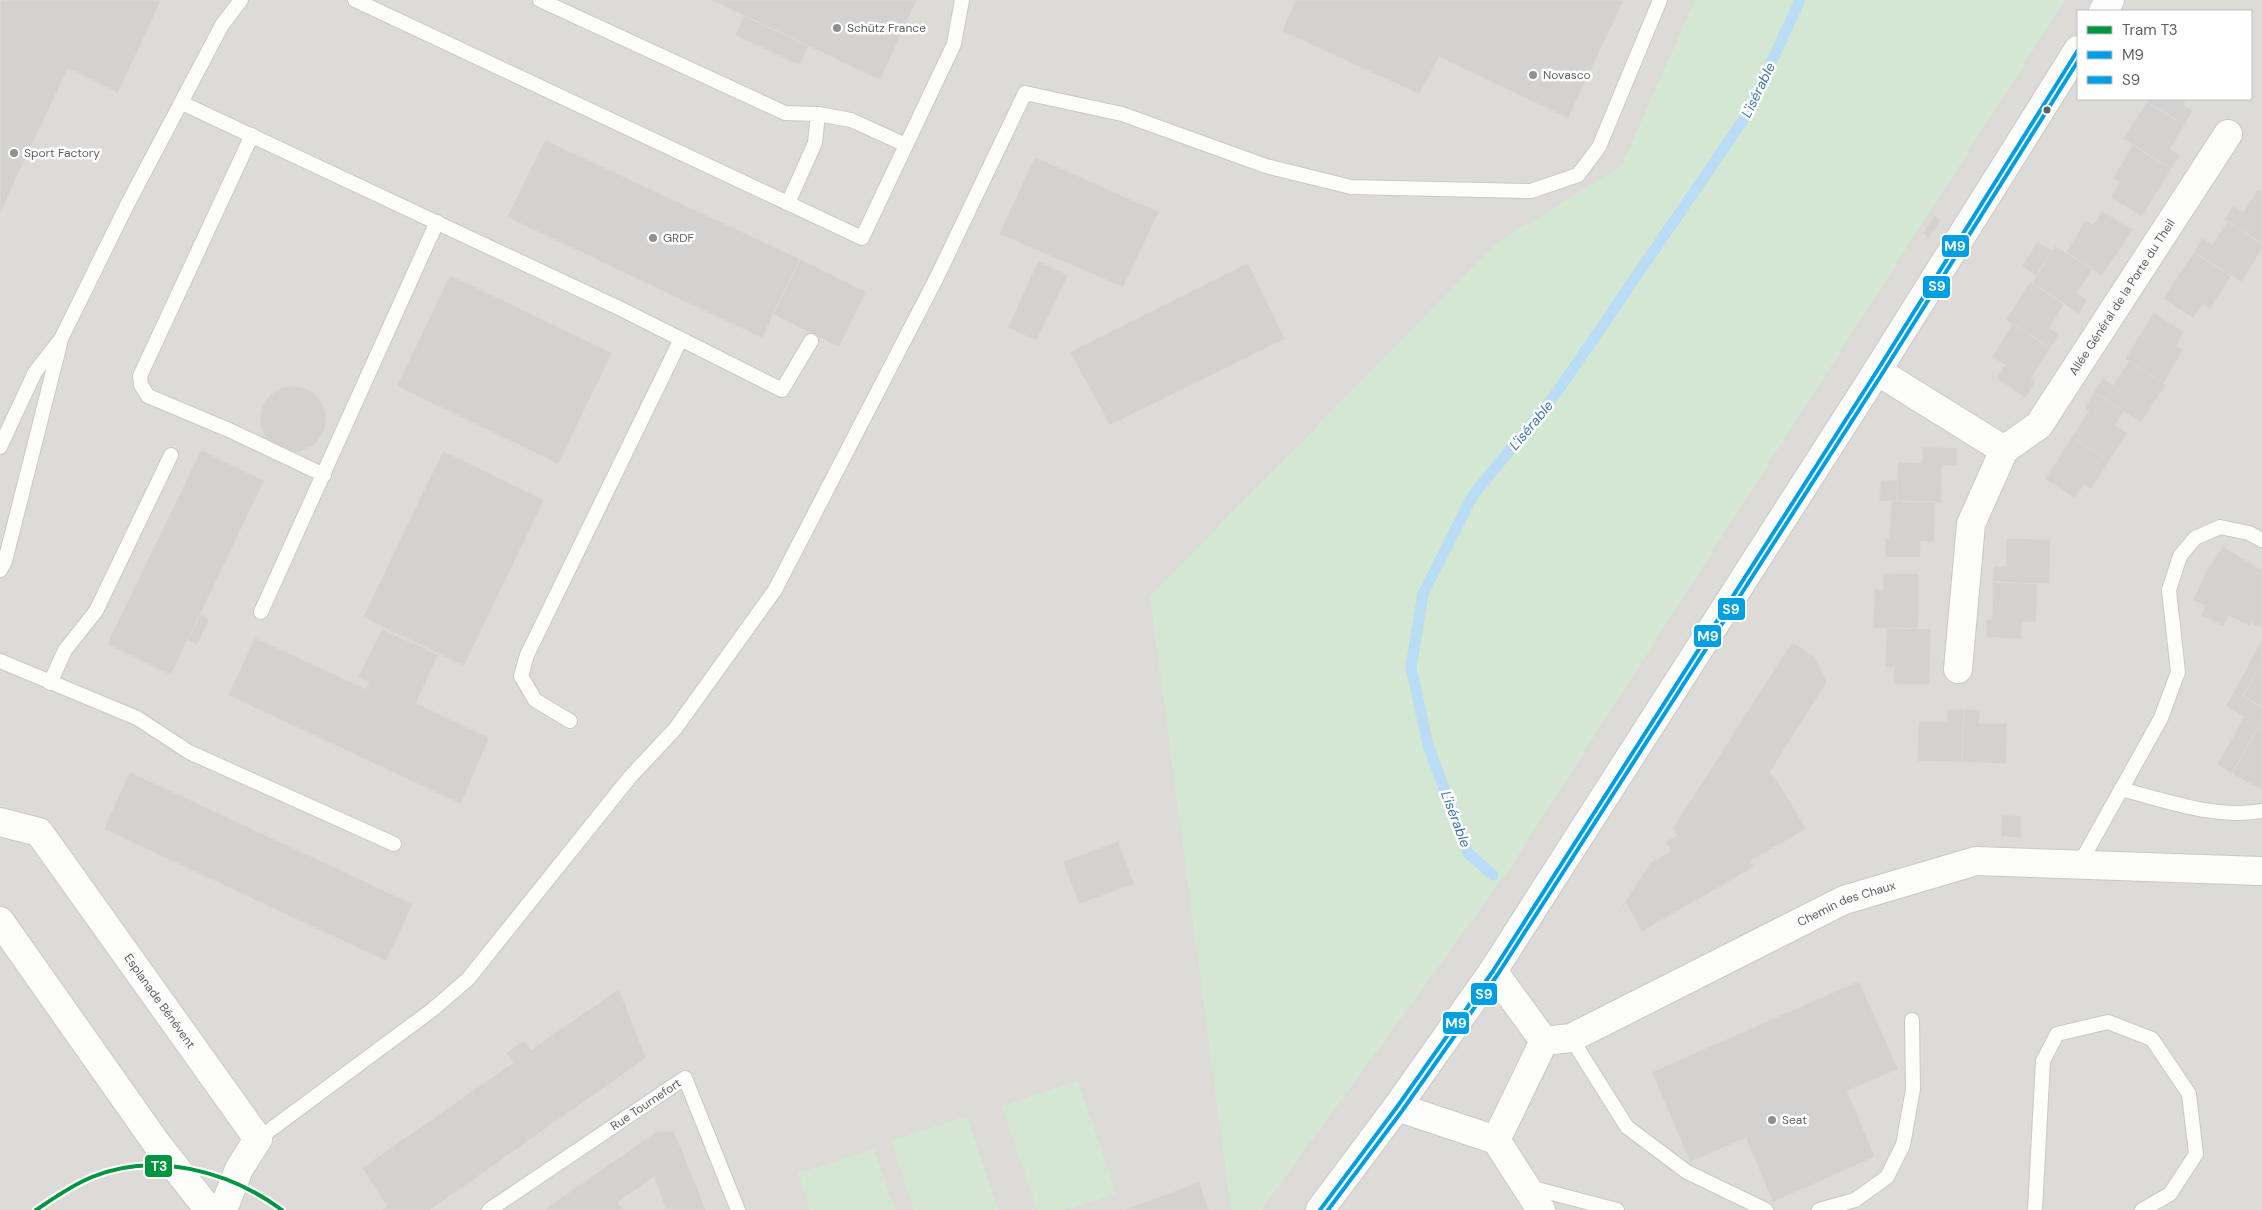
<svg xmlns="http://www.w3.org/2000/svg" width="2262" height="1210" font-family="'DM Sans',sans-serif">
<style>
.industrial{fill:#dddbd7;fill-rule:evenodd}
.green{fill:#d4e7d2}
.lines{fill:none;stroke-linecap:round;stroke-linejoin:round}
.stream{stroke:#bbdcf5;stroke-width:11}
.building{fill:#d3d2d0;stroke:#dbd9d5}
.service-casing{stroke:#c8c9c8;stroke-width:16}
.minor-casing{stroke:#c8c9c8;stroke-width:30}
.tertiary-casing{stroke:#c8c9c8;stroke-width:30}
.service{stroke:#fcfcfb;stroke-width:14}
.minor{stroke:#fcfcfb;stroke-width:28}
.tertiary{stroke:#fcfcfb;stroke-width:28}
.bus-1-casing{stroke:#fff;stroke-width:8}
.bus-2-casing{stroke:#fff;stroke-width:8}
.bus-1{stroke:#009fe3;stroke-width:4}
.bus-2{stroke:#009fe3;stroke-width:4}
.tram-1-casing{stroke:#fff;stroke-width:8}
.tram-1{stroke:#009640;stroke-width:4}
.poi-dot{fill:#8e9092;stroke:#fff;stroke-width:2}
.bus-dot{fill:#5c5f64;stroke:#fff;stroke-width:2}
.labels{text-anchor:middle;stroke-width:5;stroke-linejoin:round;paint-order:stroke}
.poi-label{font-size:12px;fill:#5c5f64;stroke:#fff;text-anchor:start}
.street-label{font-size:12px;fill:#5c5f64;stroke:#fff}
.water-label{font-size:14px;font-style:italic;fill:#4376ad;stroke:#fff}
.line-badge{stroke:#fff;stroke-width:2}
.badge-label{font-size:14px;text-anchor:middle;font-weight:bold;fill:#fff}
</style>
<rect width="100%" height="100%" fill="#ecebe6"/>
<!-- industrial -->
<path class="industrial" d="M0 0H2262V1210H0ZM2078 11H2251V99H2078Z"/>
<!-- green -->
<g class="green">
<path d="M1695 0H2065L1508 871 1261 1210H1231L1150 596 1497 243 1622 165Z"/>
<path d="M1078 1081 1116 1193 1065 1210H1037L1002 1106Z"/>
<path d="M967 1116 998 1210H914L891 1141Z"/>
<path d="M874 1149 895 1210H810L798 1173Z"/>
</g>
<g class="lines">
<!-- stream -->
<path class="stream" d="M1493 875 1468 853 1428 745 1411 667 1423 594 1473 495 1555 395 1748 113 1800 0"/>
</g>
<!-- building -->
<g class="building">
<path d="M0 0H161L118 93 68 68 0 213Z"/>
<path d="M711 0H917L880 80Z"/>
<path d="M1296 0H1624L1568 118 1439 57 1419 94 1282 31Z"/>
<path d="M744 16 809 46 799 65 735 35Z"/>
<path d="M2143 99H2187L2183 105 2193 111 2184 125Z"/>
<path d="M2147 102 2184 125 2170 149 2180 156 2171 169 2123 138Z"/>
<path d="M545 140 800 259 762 338 507 217Z"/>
<path d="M2133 145 2171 169 2142 216 2111 197 2120 182 2113 178Z"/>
<path d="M1035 157 1159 212 1123 287 999 234Z"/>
<path d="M2259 189 2262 191V244L2224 220 2233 206 2243 212Z"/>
<path d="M2102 211 2133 230 2102 276 2066 253 2086 220 2093 225Z"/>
<path d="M1935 215 1941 220 1929 238 1923 233Z"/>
<path d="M2228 221 2262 244V249L2241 282 2194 252 2202 238 2212 245Z"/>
<path d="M2037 242 2052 250 2036 276 2022 266Z"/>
<path d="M2055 246 2093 269 2077 293 2087 300 2079 314 2032 283Z"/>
<path d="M2194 252 2231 276 2210 309 2203 304 2193 318 2163 298Z"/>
<path d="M800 259 866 292 839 347 773 314Z"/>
<path d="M1038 261 1068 275 1036 341 1008 327Z"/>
<path d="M1248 263 1285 339 1110 425 1070 352Z"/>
<path d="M450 275 612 353 558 464 397 386Z"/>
<path d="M2030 282 2064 304 2049 328 2059 334 2050 348 2006 320Z"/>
<path d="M2154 313 2184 332 2176 346 2183 350 2163 384 2125 359Z"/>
<path d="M2013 324 2050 348 2031 379 2035 382 2026 398 1996 378 2005 365 1992 357Z"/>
<path d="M2129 361 2166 385 2141 422 2094 392 2103 379 2113 385Z"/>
<circle cx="293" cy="419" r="33"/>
<path d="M2094 392 2124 411 2115 425 2127 433 2109 461 2072 437 2089 411 2085 408Z"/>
<path d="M2072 437 2109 461 2091 489 2084 484 2075 498 2045 479Z"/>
<path d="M1922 447 1957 448 1956 466 1942 465 1941 503 1897 501 1898 462 1922 463Z"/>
<path d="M201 450 264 481 171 675 107 644Z"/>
<path d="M443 451 544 500 464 666 363 617Z"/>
<path d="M1881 480H1898L1897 501H1879Z"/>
<path d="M1892 501 1935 502 1934 542 1921 541 1920 557H1885V538L1889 539Z"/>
<path d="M2006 538 2050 540 2049 584 1993 582 1994 566H2006Z"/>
<path d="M2223 547 2262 570V629L2251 623 2250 626 2229 616 2223 626 2201 615 2205 606 2193 600 2206 572Z"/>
<path d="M1884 573 1919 574 1918 629 1873 628 1875 589 1883 590Z"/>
<path d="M1993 582 2037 584 2036 622H2022L2021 639 1986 637V619L1992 620Z"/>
<path d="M201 614 209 619 197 645 188 640Z"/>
<path d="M1887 628 1931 629 1929 685 1893 684 1894 667H1885Z"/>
<path d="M382 629 438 655 416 703 489 738 461 804 228 695 255 638 366 689 369 682 358 677Z"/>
<path d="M2262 640V663L2243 696 2262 707V720L2232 774 2217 765 2244 717 2226 706Z"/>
<path d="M1792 642 1814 656 1827 682 1770 772 1774 779 1776 778 1806 829 1750 861 1754 867 1639 933 1641 930 1626 903 1615 918 1650 863 1671 851 1666 842 1677 835 1673 828Z"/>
<path d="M2262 663V707L2243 696Z"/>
<path d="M1948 709H1964L1962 762 1917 761 1919 721H1947Z"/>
<path d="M1964 709 1980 710 1979 723H2007L2006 764 1962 762Z"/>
<path d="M2262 720V790L2232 774Z"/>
<path d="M130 772 413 904 386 961 104 829Z"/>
<path d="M2002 815 2021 816V838L2001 836Z"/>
<path d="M1118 841 1134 884 1079 904 1063 862Z"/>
<path d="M1859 981 1898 1069 1847 1091 1875 1157 1773 1202 1746 1138 1690 1162 1652 1072Z"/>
<path d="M619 989 646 1058 430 1210H381L387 1206 362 1168 513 1063 506 1053 524 1041 531 1050Z"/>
<path d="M674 1131 706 1210H666L654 1177 618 1202 623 1210H544L656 1132Z"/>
<path d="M1199 1182 1209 1210H1124Z"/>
</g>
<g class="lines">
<defs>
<g id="service">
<path d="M355 0 862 238 954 44 962 0"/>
<path d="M540 0 785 113 818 114 815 143 788 203"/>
<path d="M182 103 619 308 782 390 811 341"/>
<path d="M818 114 851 120 906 145"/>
<path d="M252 135 140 376 141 385 148 396 229 430 324 475"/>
<path d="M0 447 35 372 61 339 127 205 222 25 241 0"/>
<path d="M0 570 5 561 60 344"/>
<path d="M261 612 437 222"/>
<path d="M0 661 137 718 189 752 394 844"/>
<path d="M50 683 65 650 96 611 171 455"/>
<path d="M570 721 535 700 521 676 527 655 681 339"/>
<path d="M2121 789C2167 801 2214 819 2262 811"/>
<path d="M2079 865 2161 718 2178 672 2169 590 2180 556 2195 538 2220 527 2249 533 2262 540"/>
<path d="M1571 1038 1627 1127 1687 1172 1766 1210"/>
<path d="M258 1139 432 1010 468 979 630 777 675 729 775 590 937 277 1025 93 1122 114 1266 166 1351 187 1531 191 1578 175 1599 147 1660 0"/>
<path d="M1529 1187 1617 1210"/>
<path id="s1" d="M489 1210 685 1078 738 1210"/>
<path d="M1819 1210 1855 1200 1887 1177 1903 1145 1913 1089 1912 1020"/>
<path d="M2035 1210 2043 1061 2057 1034 2108 1022 2152 1039 2189 1094 2196 1154 2170 1194 2142 1210"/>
</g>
<g id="minor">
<path id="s2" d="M1877 371 2004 450 2039 425 2228 134"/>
<path d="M1958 669 1971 524 2004 450"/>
<path id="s3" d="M0 822 39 832 258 1139 239 1169 223 1210"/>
<path d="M0 921 157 1144 209 1210"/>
<path d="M1493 971 1544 1041"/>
<path id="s4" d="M1544 1041 1571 1038 1844 900 1976 861 2260 871"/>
<path d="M1397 1107 1496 1140 1541 1210"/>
<path d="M1496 1140 1544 1041"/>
</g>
<g id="tertiary">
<path d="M2103 11 2110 0"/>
<path d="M1320 1210 1397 1107 1493 971 1877 371 2078 50"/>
</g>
</defs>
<!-- service casing -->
<use href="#service" class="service-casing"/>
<!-- minor casing -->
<use href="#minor" class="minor-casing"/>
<!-- tertiary casing -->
<use href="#tertiary" class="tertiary-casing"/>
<!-- service -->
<use href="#service" class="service"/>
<!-- minor -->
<use href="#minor" class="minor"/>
<!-- tertiary -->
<use href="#tertiary" class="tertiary"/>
<defs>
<path id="bus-1" d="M1320 1210 1397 1107 1493 971 1877 371 2078 50"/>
<path id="bus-2" d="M1328 1210 1402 1111 1498 974 1882 374 2078 61"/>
</defs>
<!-- bus-1 casing -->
<use href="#bus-1" class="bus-1-casing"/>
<!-- bus-2 casing -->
<use href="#bus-2" class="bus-2-casing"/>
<!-- bus-1 -->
<use href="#bus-1" class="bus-1"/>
<!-- bus-2 -->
<use href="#bus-2" class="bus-2"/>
<defs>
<path id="tram-1" d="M36 1210C54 1198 72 1185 92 1177 155 1151 229 1171 282 1210"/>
</defs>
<!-- tram-1 casing -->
<use href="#tram-1" class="tram-1-casing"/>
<!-- tram-1 -->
<use href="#tram-1" class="tram-1"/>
</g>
<!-- markers -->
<g class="poi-dot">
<circle cx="837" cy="28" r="5"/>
<circle cx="1533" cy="75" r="5"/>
<circle cx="14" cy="153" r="5"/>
<circle cx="653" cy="238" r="5"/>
<circle cx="1772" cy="1120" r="5"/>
</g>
<circle class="bus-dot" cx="2047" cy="110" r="4.5"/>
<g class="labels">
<!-- poi labels -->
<g class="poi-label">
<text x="847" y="32">Schütz France</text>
<text x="1543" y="79">Novasco</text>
<text x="24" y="157">Sport Factory</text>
<text x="663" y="242">GRDF</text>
<text x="1782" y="1124">Seat</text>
</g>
<!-- street labels -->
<g class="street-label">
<text dy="4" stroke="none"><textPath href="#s2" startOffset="345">Allée Général de la Porte du Theil</textPath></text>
<text dy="4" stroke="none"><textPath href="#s4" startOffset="334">Chemin des Chaux</textPath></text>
<text dy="4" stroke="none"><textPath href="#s3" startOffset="248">Esplanade Bénévent</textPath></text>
<text dy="4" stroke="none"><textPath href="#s1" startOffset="189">Rue Tournefort</textPath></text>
</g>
<!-- water labels -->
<g class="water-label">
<text transform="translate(1758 90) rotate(-64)" y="5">L'isérable</text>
<text transform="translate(1531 425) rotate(-50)" y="5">L'isérable</text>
<text transform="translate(1456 819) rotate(69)" y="5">L'isérable</text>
</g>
</g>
<g class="line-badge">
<rect x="1941" y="234" width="29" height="24" rx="5" fill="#009fe3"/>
<rect x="1922" y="275" width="29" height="24" rx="5" fill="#009fe3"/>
<rect x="1717" y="597" width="29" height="24" rx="5" fill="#009fe3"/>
<rect x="1693" y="624" width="29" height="24" rx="5" fill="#009fe3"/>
<rect x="1470" y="982" width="28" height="24" rx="5" fill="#009fe3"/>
<rect x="1442" y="1011" width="28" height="24" rx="5" fill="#009fe3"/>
<rect x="144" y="1154" width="29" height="24" rx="5" fill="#009640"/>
</g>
<g class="badge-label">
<text x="1955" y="251">M9</text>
<text x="1937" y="291">S9</text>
<text x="1731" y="614">S9</text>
<text x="1708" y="641">M9</text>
<text x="1484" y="999">S9</text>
<text x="1456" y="1028">M9</text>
<text x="159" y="1171">T3</text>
</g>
<!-- legend -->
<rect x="2077" y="10" width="175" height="90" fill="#ffffff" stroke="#bebfc1"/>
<rect x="2087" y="26" width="25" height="8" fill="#009640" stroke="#bebfc1"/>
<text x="2122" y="35" font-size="15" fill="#5c5f64">Tram T3</text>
<rect x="2087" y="51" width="25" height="8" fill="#009fe3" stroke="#bebfc1"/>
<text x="2122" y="60" font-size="15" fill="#5c5f64">M9</text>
<rect x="2087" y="76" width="25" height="8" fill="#009fe3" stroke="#bebfc1"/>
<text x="2122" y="85" font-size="15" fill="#5c5f64">S9</text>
</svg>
